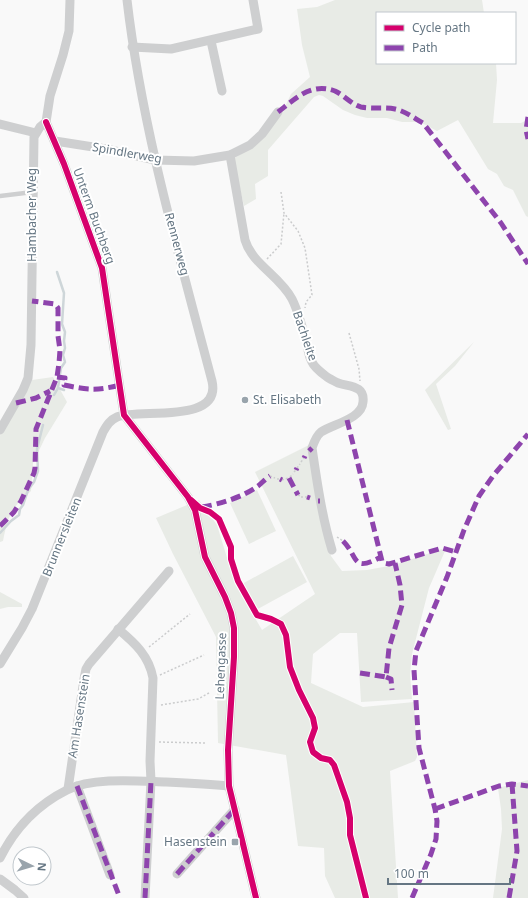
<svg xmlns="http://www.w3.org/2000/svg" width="528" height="898" font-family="'Noto Sans',sans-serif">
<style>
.green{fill:#e8ebe6}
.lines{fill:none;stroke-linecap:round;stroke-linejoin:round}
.stream{stroke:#ced6d9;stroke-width:2.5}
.path{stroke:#cbcccd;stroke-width:1.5;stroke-dasharray:2 2;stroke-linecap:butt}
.lane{stroke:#cecfd0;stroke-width:4.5}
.street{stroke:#cecfd0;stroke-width:9}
.quiet{stroke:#8e44ad;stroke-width:5;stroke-dasharray:10 5;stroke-linecap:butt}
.cycleway-casing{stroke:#fff;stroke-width:8}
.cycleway{stroke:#d6006c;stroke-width:6}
.poi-dot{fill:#99a4ac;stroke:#fff;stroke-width:1.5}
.labels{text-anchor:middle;stroke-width:4;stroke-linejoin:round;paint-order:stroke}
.street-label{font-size:12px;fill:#657683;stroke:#fff}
.poi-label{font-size:12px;fill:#657683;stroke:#fff;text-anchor:start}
</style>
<rect width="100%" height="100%" fill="#f9f9f9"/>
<!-- green -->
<g class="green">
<path d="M335 0H482L484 13H377V63H496L497 80 493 123H521L527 120 528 121V217L526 216 513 190 504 186 497 174 488 169 458 120 437 131 420 122H402L387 118H367L355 115 343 110 323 96 319 95 314 97 268 150V176L255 184 256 199 244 206 233 159 246 151 281 115 291 94 310 77 302 45 297 9 317 7Z"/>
<path d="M474 342 455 366 436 384 451 429 448 430 425 390Z"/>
<path d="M53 377 67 402 45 438 33 463 31 491C11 508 8 516 3 541L0 542V436L1 431 32 380Z"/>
<path d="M309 445 320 511 331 556 342 571 367 570 394 565 442 549 445 551 429 588 412 654 410 674 412 699 361 702 357 633H340L313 654 311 683 363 707 414 702 417 757 415 761 390 771 398 898H335L325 876 324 848 298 846 286 755 218 743 216 637 173 554 156 518 199 500 217 525 235 584 262 630 315 594 255 472Z"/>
<path d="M257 490 276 531 249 544 230 503Z"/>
<path d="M293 556 307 582 256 610 242 584Z"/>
<path d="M0 592 22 604V607H8L0 609Z"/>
<path d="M528 780V898H493L502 829 501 809 498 788Z"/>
</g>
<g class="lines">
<!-- stream -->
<g class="stream">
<path d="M58 388 64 390"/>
<path d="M54 395 58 388 61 368 65 362 63 355 65 348 64 341 65 332 62 324 64 293 57 272"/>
<path d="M0 533 11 521 19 515 20 509 23 505 28 490 34 482 38 471 37 449 43 425"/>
</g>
<!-- path -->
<g class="path">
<path d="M281 192 284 213 298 231 305 248 312 295 306 302 305 308"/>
<path d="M267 259 281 244 284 213"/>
<path d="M349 333 359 369 360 381"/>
<path d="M301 462 304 458"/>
<path d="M297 468 300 464"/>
<path d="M294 472 296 470"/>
<path d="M270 476 275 478"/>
<path d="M290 477 293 474"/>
<path d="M277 479H280"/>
<path d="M282 480 288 478"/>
<path d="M298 495 300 496"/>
<path d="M301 497H307"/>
<path d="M337 537 343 541"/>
<path d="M149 647 190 614"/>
<path d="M160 675 204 655"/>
<path d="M161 705 198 699 209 693"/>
<path d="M159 742 206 743"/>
</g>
<!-- lane -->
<path class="lane" d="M0 196 33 192"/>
<!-- street -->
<g class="street">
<path d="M211 41 222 91"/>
<path d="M132 47 171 49 258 29 253 0"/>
<path d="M46 122 64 164 102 268 124 415 188 497 195 510 205 557 225 597 231 613 234 628V657L228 750 229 786 256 898"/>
<path d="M0 124 36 133"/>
<path d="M55 141 106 149 155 160 194 161 230 155 250 145 262 134 278 112"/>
<path d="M230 155 245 240C252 264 280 276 292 299 299 313 303 329 307 345 308 350 309 357 312 362 314 367 323 374 327 377 330 379 334 381 338 383 349 387 365 385 363 402 362 419 333 424 321 432 316 436 314 442 312 448 317 482 322 517 332 550"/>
<path d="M0 430 23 390 28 378 31 345 34 137 40 127 46 122 50 96 63 55 69 31 70 0"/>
<path d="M118 629C135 643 149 656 153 678L150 761 151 781 145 898"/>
<path d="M0 664 22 628 32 609 103 432C107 425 110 420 117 417 139 408 222 425 212 381 179 255 142 129 127 0"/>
<path d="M77 786 110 875"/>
<path d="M68 789 84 679 86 669 89 664 169 571"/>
<path d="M0 858C15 828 37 805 67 790 93 777 137 781 166 782 187 783 208 784 229 786"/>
<path d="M177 874 235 809"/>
<path d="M0 879 15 890 24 898"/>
</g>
<!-- quiet -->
<g class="quiet">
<path d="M278 112C295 99 311 82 335 91 344 95 352 105 361 107 372 109 385 107 395 109 405 111 414 118 423 123L501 223 528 264"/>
<path d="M528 117 526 130 528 139"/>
<path d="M57 377 65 378 64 385C88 390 97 391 120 385"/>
<path d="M16 403 36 398 50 391"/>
<path d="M347 420 382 561 384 563 389 564 442 548 456 552"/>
<path d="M309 451 312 448"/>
<path d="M304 458 305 456"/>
<path d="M296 470 297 468"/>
<path d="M289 478 298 495"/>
<path d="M280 479 282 480"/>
<path d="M307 497 310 498"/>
<path d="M318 501H320"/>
<path d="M202 507C220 504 243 497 258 486 262 483 265 479 270 476"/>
<path d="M0 526 14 512 21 501 34 473 35 468 36 429 57 377 59 363 60 350 58 336V308L55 304 32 301"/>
<path d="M343 541C359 557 351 573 381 557"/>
<path d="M360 673 386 677 389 648 402 605 400 585 395 563"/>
<path d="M386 677 391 679 392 690"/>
<path d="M77 786 120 898"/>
<path d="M435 809 499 786 512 784 528 786"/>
<path d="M177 874 235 809"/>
<path d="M145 898 151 781"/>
<path d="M412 898 431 854 436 839 437 821 435 809 419 748 414 670 416 651 447 577 464 530 479 496 493 476 528 434"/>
<path d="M509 898 517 851 512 784"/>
</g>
<defs>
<g id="cycleway">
<path d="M46 122 64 164 102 268 124 415 188 497 195 510 205 557 225 597 231 613 234 628V657L228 750 229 786 256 898"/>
<path d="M191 500 200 508 210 512 219 519 231 547V559L238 581 257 615 271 619 281 624 286 635 290 667 299 690 313 718 315 728 310 742 313 752 321 758 330 760 334 765 347 802 350 818V835L366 898"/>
</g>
</defs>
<!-- cycleway casing -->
<use href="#cycleway" class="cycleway-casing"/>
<!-- cycleway -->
<use href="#cycleway" class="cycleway"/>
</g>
<!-- markers -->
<g class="poi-dot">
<circle cx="245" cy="400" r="4"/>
<rect x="231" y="838" width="8" height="8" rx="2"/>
</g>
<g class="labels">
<!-- street labels -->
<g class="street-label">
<text transform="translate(127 153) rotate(10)" y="4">Spindlerweg</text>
<text transform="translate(32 215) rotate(-90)" y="4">Hambacher Weg</text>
<text transform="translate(94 216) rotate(70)" y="4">Unterm Buchberg</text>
<text transform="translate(177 244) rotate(75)" y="4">Rennerweg</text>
<text transform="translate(305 336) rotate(71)" y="4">Bachleite</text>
<text transform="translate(62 537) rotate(-68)" y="4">Brunnersleiten</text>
<text transform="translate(221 666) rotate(-88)" y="4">Lehengasse</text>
<text transform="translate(79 716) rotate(-81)" y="4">Am Hasenstein</text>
</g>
<!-- poi labels -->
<g class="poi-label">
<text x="253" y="404">St. Elisabeth</text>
<text x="227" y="846" text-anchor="end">Hasenstein</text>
</g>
</g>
<!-- legend -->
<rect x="376" y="12" width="140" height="52" fill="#ffffff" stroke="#c1c8cd"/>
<rect x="384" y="25" width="20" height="6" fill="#d6006c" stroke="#c1c8cd"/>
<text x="412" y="32" font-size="12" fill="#657683">Cycle path</text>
<rect x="384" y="45" width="20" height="6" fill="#8e44ad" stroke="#c1c8cd"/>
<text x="412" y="52" font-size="12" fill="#657683">Path</text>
<!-- north arrow -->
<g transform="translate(32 866) rotate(95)"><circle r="19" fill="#ffffff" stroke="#c1c8cd"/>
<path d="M0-3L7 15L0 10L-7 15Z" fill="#99a4ac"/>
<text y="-6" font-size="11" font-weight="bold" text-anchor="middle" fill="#657683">N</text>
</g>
<!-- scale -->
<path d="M388 878v6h122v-6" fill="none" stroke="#657683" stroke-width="2"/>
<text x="394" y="878" font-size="12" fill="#657683" stroke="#ffffff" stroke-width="3" paint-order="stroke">100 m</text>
</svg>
